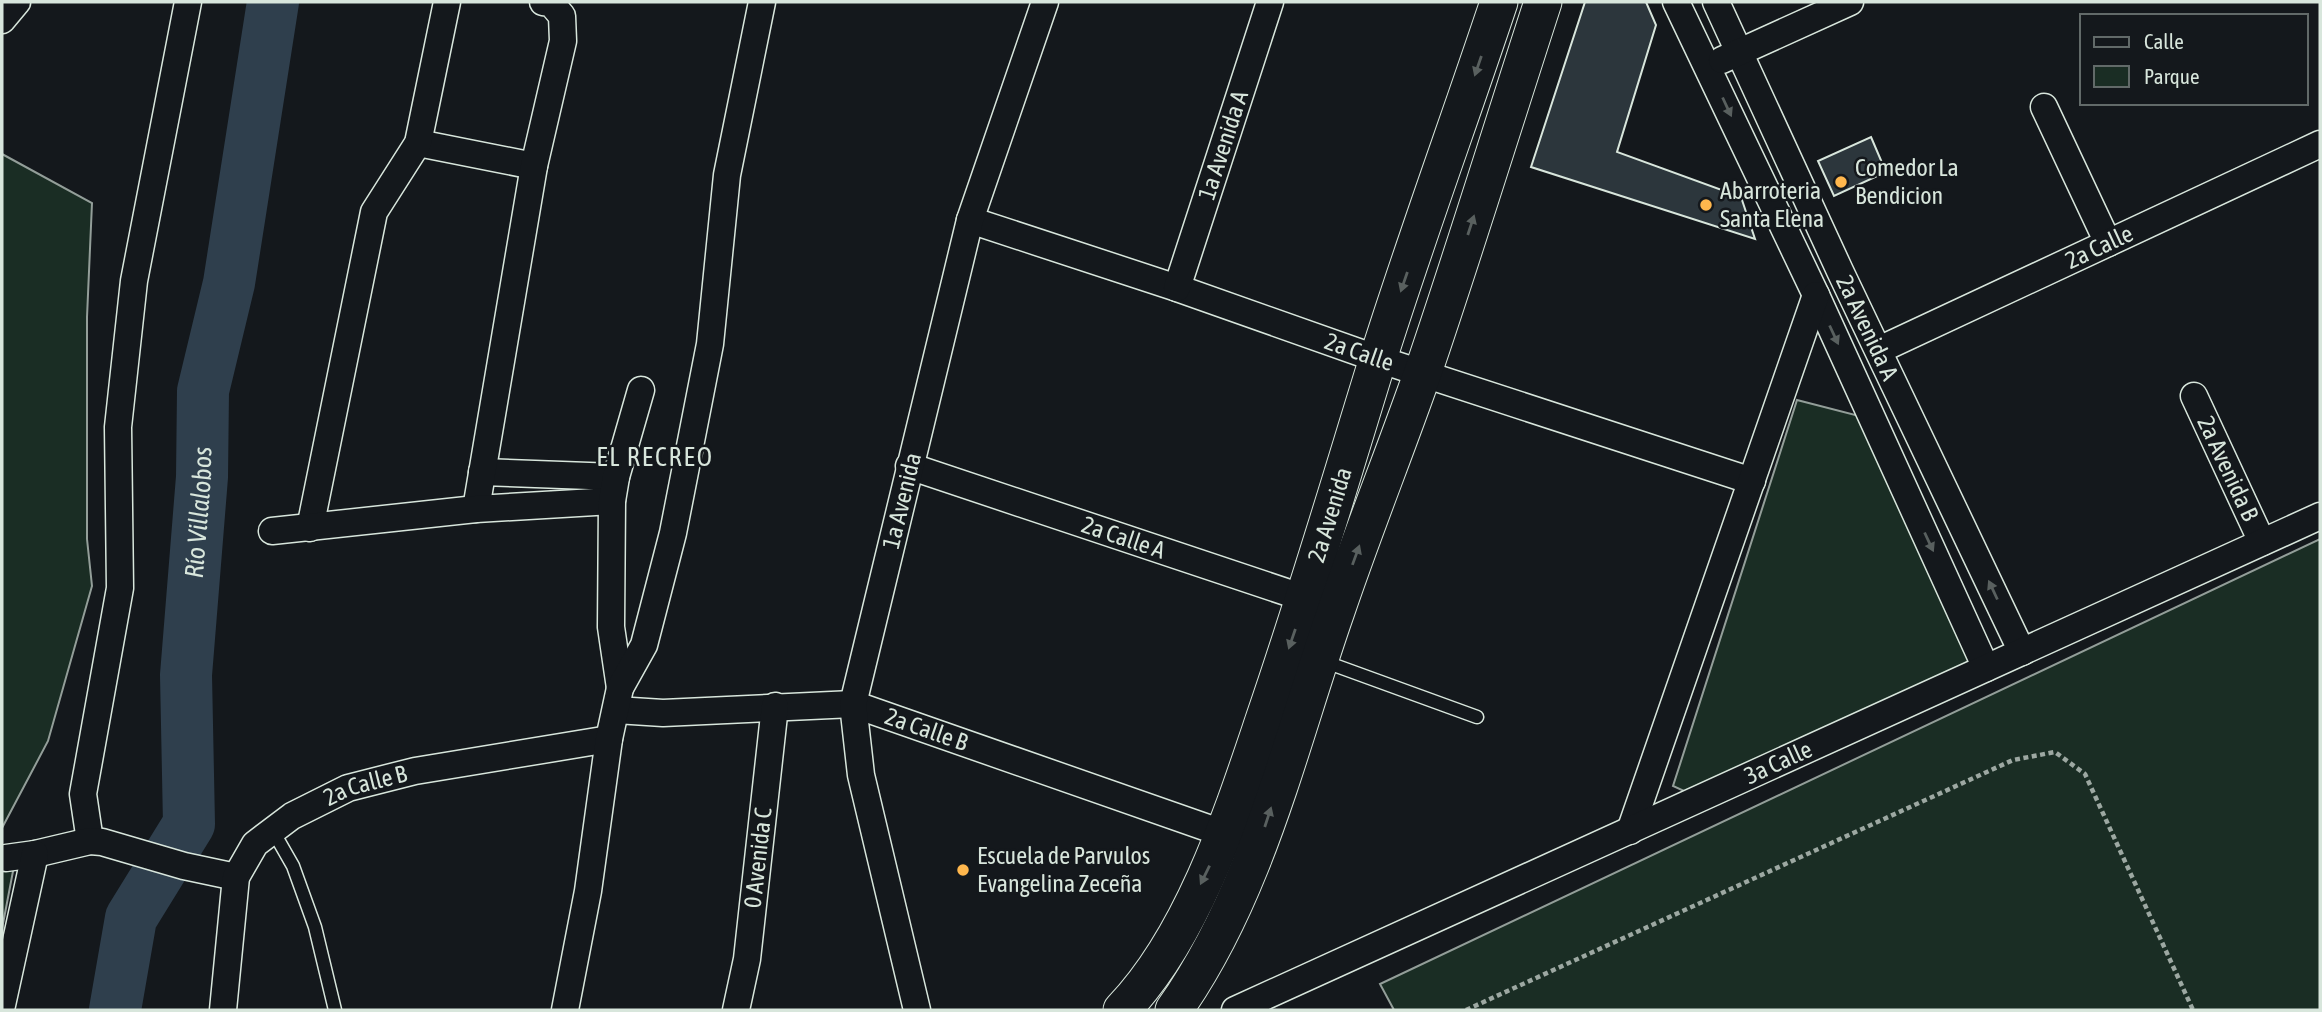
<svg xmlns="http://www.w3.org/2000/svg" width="2322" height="1012" font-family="'Asap Condensed',sans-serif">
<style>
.green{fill:#1a2d24;stroke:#939e99;stroke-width:2}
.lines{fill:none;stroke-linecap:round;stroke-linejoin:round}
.river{stroke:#2f3f4d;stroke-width:52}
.building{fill:#2c363c;stroke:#d8e6dc;stroke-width:2}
.lane-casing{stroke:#d8e6dc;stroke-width:15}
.street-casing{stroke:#d8e6dc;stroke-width:29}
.secondary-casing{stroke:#d8e6dc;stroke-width:39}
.path{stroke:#9da8a2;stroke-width:4.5;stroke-dasharray:5 3.5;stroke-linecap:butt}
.lane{stroke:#14181c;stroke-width:12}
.street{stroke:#14181c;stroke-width:26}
.secondary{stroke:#14181c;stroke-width:37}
.oneway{fill:#59605f}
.poi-dot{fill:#ffb74d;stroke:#14181c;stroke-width:2.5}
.labels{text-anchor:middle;stroke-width:5;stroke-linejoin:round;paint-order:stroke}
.street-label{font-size:24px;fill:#d8e6dc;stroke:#14181c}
.poi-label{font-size:24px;fill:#d8e6dc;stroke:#14181c;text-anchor:start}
.neighbourhood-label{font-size:26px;letter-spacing:2px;fill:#d8e6dc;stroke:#14181c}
.water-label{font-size:26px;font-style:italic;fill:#d8e6dc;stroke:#14181c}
</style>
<rect width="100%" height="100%" fill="#14181c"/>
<!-- green -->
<g class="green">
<path d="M2 154 92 203 87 317V539L92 586 48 741 2 828Z"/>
<path d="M1797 400 1871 419 1976 659 1697 797 1673 786Z"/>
<path d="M2320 539V1010H1394L1380 984Z"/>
<path d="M2 864 14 866 2 929Z"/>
</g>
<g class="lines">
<!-- river -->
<path class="river" id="s1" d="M115 1010 131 918 189 824 186 675 202 477 203 391 229 283 273 2"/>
</g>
<!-- building -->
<g class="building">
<path d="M1585 2H1646L1656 25 1617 152 1741 197 1755 239 1531 167Z"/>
<path d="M1871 137 1886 172 1834 196 1818 161Z"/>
</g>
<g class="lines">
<defs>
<g id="lane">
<path d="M1323 661 1477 717"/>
<path d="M273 831 293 866 315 927 335 1010"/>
</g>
<g id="street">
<path d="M1676 2 1816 295 1986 668"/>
<path id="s2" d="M1716 2 1840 271 2022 652"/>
<path d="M2 20 17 2"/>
<path d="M1722 60 1850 2"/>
<path d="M2044 107 2108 243"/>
<path d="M418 143 534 166"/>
<path id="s3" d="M970 220 1177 288 1378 359 1752 481"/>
<path id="s4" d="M1177 288 1270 2"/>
<path id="s5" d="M1879 350 2320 144"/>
<path id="s6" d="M2194 396 2262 542"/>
<path id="s7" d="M909 466 1319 603"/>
<path d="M482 472 616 477"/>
<path d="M476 509 534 166 563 41 562 16 551 3 543 2"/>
<path d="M310 528 374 212 418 143 447 2"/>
<path d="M272 531 476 509 612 501"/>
<path d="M620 688 611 627 612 501 616 477 641 390"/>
<path id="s8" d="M616 710 663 713 853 704 1225 834"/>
<path d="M1630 831 1816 295"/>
<path d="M90 841 83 794 120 588 118 427 134 281 188 2"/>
<path d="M6 858 35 854 90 841 102 842 184 866 236 877"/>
<path d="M2 1005 35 854"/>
<path id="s9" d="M223 1010 236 877 255 844 292 816 348 788 415 771 609 739"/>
<path d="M565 1010 588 891 609 739 620 688 644 645 673 533 710 344 727 175 762 2"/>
<path id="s10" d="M736 1010 747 959 775 706"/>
<path id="s11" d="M917 1010 861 775 853 704 970 220 1045 2"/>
<path id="s12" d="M1235 1010 2320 516"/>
</g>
<g id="secondary">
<path id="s13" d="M1122 1010C1193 936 1232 815 1264 720 1305 601 1340 482 1377 362 1415 241 1459 122 1499 2"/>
<path d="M1174 1010C1257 893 1289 745 1336 611 1363 531 1395 452 1423 372 1465 249 1503 125 1543 2"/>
</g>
</defs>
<!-- lane casing -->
<use href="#lane" class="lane-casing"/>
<!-- street casing -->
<use href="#street" class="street-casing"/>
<!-- secondary casing -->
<use href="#secondary" class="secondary-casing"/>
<!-- path -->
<path class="path" d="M1466 1010 2013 760 2055 752 2085 774 2193 1010"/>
<!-- lane -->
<use href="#lane" class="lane"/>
<!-- street -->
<use href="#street" class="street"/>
<!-- secondary -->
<use href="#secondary" class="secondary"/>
</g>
<!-- one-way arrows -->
<defs><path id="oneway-solid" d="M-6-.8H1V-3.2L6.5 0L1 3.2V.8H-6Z" transform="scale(1.75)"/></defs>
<g class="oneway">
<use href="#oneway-solid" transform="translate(1478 66) rotate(109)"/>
<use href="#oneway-solid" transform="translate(1727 107) rotate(65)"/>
<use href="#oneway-solid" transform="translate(1471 225) rotate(-72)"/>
<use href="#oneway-solid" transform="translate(1404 282) rotate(109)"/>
<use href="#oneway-solid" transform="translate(1834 335) rotate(65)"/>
<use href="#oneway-solid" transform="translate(1929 542) rotate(65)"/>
<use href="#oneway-solid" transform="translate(1356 555) rotate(-70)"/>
<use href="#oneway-solid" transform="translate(1993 590) rotate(-115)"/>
<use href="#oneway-solid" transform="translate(1292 639) rotate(109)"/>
<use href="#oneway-solid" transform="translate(1268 817) rotate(-72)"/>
<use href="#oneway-solid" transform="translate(1205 875) rotate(116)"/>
</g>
<!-- markers -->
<g class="poi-dot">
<circle cx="1841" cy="182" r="7"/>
<circle cx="1706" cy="205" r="7"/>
<circle cx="963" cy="870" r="7"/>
</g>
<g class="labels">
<!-- street labels -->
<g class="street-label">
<text dy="8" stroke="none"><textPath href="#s4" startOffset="150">1a Avenida A</textPath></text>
<text dy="8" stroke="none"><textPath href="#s5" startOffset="243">2a Calle</textPath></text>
<text dy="8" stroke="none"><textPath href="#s2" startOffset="359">2a Avenida A</textPath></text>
<text dy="8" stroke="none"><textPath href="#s3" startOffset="411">2a Calle</textPath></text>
<text dy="8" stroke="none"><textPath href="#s6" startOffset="80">2a Avenida B</textPath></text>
<text dy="8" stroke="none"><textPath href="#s11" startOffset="522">1a Avenida</textPath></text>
<text dy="8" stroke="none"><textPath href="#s13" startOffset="541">2a Avenida</textPath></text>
<text dy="8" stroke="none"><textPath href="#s7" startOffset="226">2a Calle A</textPath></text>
<text dy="8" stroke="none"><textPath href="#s8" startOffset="315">2a Calle B</textPath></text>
<text dy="8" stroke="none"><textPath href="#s12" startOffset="597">3a Calle</textPath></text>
<text dy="8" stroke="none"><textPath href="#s9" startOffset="298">2a Calle B</textPath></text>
<text dy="8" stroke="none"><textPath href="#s10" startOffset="154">0 Avenida C</textPath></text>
</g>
<!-- poi labels -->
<g class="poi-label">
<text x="1855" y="176">Comedor La<tspan x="1855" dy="28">Bendicion</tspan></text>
<text x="1720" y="199">Abarroteria<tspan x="1720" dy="28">Santa Elena</tspan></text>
<text x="977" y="864">Escuela de Parvulos<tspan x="977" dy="28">Evangelina Zeceña</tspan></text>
</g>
<!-- neighbourhood labels -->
<g class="neighbourhood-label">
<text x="655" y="466">EL RECREO</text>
</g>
<!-- water labels -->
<g class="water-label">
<text dy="9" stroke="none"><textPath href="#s1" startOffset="516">Río Villalobos</textPath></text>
</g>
</g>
<!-- border -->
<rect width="2322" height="1012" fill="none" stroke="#d8e6dc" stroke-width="7"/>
<!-- legend -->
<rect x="2080" y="14" width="228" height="91" fill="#14181c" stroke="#626a69" stroke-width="2"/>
<rect x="2094" y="37" width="35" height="10" fill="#14181c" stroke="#626a69" stroke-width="2"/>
<text x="2144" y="49" font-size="21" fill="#d8e6dc">Calle</text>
<rect x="2094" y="66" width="35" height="21" fill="#1a2d24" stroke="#626a69" stroke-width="2"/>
<text x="2144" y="84" font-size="21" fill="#d8e6dc">Parque</text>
</svg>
